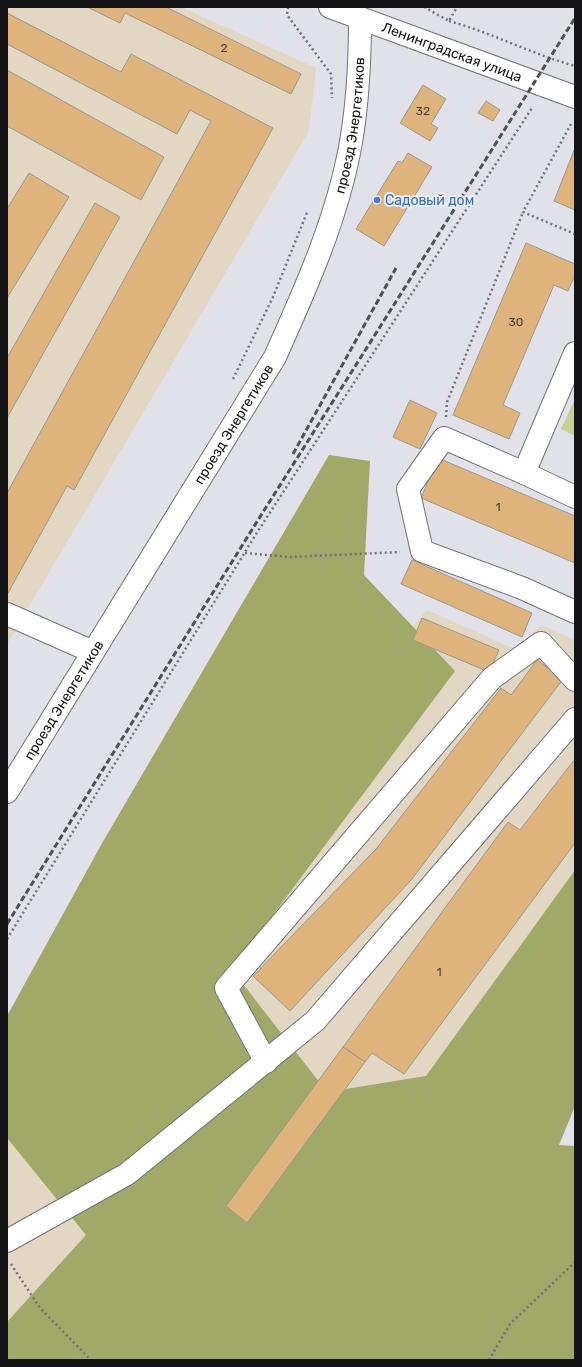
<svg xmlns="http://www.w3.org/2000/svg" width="582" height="1367" font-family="Rubik,sans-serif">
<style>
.industrial{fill:#e1d7c2}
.green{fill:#c7d091}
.forest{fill:#a1a968}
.building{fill:#dfb47c;stroke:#9c9791}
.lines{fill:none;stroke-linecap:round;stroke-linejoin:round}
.minor-casing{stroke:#717279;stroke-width:24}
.major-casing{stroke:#717279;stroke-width:24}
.path{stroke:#727278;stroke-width:2.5;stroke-dasharray:2 3;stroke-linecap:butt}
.minor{stroke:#fff;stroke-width:22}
.major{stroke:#fff;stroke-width:22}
.rail{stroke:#505055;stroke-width:3;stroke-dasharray:6 3;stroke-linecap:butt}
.shop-dot{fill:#3f7fe0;stroke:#edeef6;stroke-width:1.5}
.labels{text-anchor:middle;stroke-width:4;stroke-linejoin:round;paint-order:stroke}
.number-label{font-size:12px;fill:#473c30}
.street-label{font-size:14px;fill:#141417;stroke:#edeef6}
.shop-label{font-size:14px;fill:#366cbe;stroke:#edeef6;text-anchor:start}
</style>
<rect width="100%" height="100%" fill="#e0e1e9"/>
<!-- industrial -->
<g class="industrial">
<path d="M7 7H181L316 68 309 131 7 644Z"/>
<path d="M427 610 517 650 541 625 575 640V902L295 1275 7 1360V1073L157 929Z"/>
</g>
<!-- green -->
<path class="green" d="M575 399V436L561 429Z"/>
<!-- forest -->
<path class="forest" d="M329 455 370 461 364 575 455 671 232 970 327 1092 426 1076 575 870V1106L559 1145 575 1146V1360H7V1322L86 1235 7 1138V1016L101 845Z"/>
<!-- building -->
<g class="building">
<path d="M87 7H166L301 74 291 94 125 13 120 23Z"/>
<path d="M7 13 121 72 131 54 273 128 74 490 67 486 7 595V493L211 121 190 110 177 134 7 44Z"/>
<path d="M7 70 164 157 141 200 7 126Z"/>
<path d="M423 85 446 99 431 124 438 128 430 141 400 123Z"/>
<path d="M486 101 500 110 493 121 478 113Z"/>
<path d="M575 148V210L554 201Z"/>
<path d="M408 153 432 167 384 246 356 229 398 161 402 163Z"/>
<path d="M29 173 69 197 7 298V209Z"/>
<path d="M95 203 120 217 7 418V358Z"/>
<path d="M526 243 575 264V275L568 291 554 285 503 405 520 413 509 439 453 415Z"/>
<path d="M410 400 437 413 420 449 393 437Z"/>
<path d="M438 458 575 516V563L421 498Z"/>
<path d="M412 560 532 613 522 637 401 584Z"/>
<path d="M422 618 499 650 489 672 413 640Z"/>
<path d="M537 660 563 679 412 879 290 1011 253 976 376 849 501 688 511 695Z"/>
<path d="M575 759V843L404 1074 372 1053 365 1062 343 1047 508 822 520 830Z"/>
<path d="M343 1047 365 1062 247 1223 226 1206Z"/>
</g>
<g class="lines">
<defs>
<g id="minor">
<path d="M575 353 524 473 575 497"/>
<path d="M524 473 444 438 408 489 422 551 522 588 575 612"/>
<path d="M7 614 93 652"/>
<path id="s1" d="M7 792 275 357C306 288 338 217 351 142 358 101 360 60 360 18"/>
<path d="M266 1062 226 988 492 678 541 643 575 680"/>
<path d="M7 1241 127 1174 315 1021 575 719"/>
</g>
<g id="major">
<path id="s2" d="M330 7 575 97"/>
</g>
</defs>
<!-- minor casing -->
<use href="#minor" class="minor-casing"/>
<!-- major casing -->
<use href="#major" class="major-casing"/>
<!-- path -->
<g class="path">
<path d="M288 7 287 15 331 74 332 98"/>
<path d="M424 7 449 21 457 7"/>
<path d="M449 21C492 33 532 54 575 66"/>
<path d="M571 124 523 212 575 234"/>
<path d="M233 379 273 297 308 210"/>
<path d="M446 417 447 402 523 212"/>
<path d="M245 553 290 557 400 552"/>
<path d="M7 939 258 531 532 108"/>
<path d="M11 1264 40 1308 91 1360"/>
<path d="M489 1360 510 1324 575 1262"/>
</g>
<!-- minor -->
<use href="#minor" class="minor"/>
<!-- major -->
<use href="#major" class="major"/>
<!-- rail -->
<g class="rail">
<path d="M293 454 396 268"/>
<path d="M7 924 253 528 575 18"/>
</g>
</g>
<!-- markers -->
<circle class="shop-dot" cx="377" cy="200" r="4"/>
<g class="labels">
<!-- number labels -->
<g class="number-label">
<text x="224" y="52">2</text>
<text x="423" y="115">32</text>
<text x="516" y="326">30</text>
<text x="498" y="511">1</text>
<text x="439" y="976">1</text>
</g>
<!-- street labels -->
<g class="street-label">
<text dy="5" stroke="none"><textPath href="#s2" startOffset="130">Ленинградская улица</textPath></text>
<text dy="5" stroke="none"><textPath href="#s1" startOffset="756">проезд Энергетиков</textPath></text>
<text dy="5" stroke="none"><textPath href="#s1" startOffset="432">проезд Энергетиков</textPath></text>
<text dy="5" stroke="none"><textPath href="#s1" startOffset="108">проезд Энергетиков</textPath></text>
</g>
<!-- shop labels -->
<g class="shop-label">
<text x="385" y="205">Садовый дом</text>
</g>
</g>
<!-- border -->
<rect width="582" height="1367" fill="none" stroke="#141417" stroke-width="16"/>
</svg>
